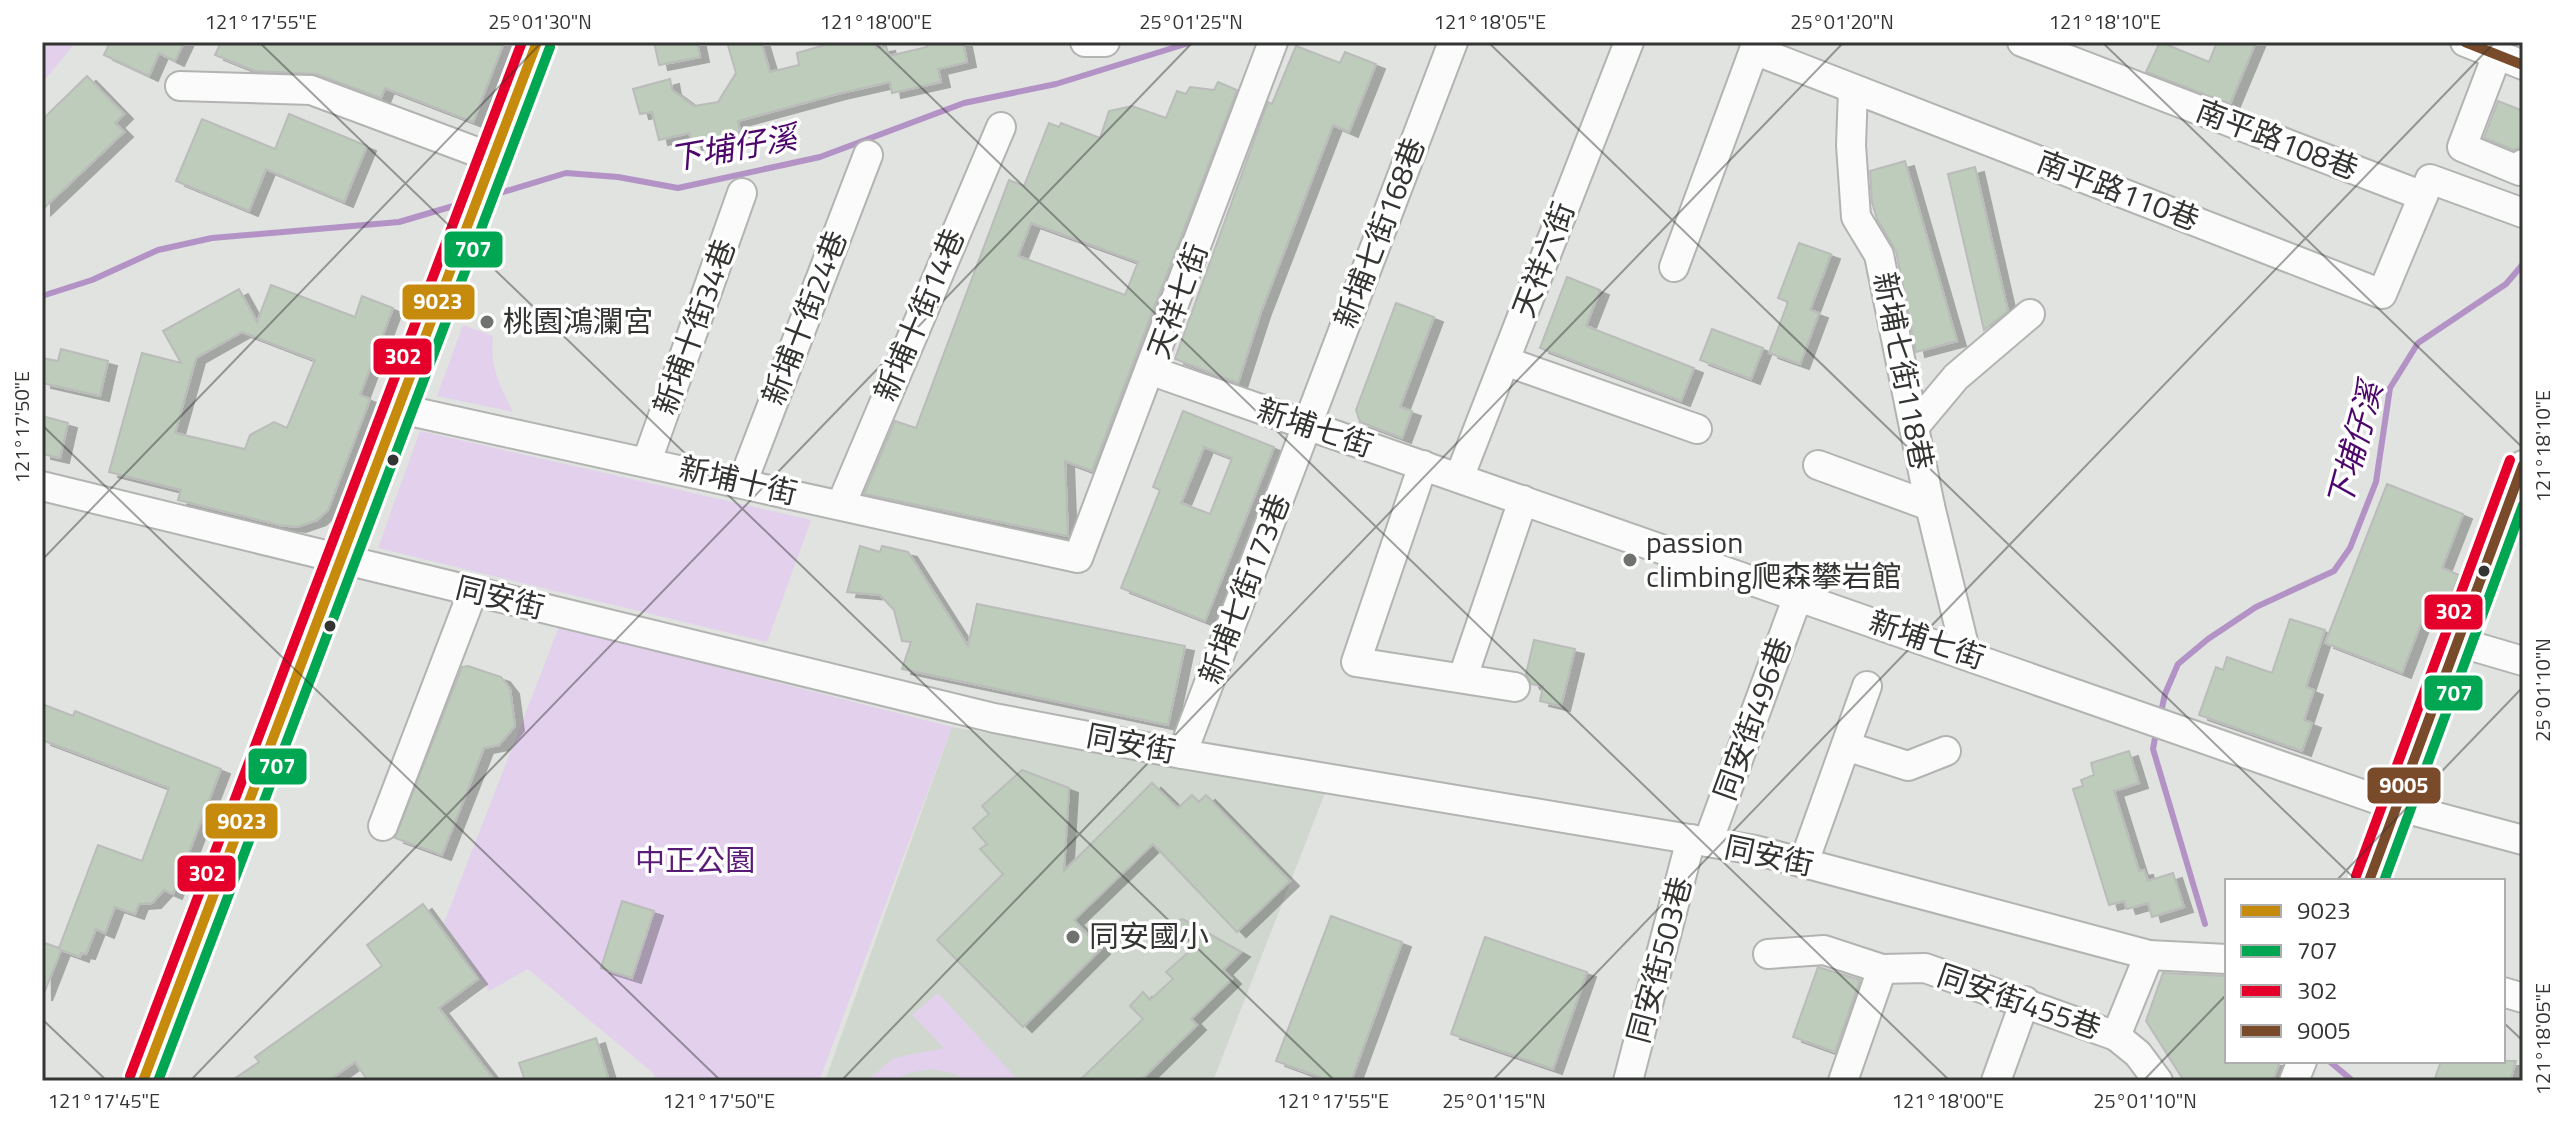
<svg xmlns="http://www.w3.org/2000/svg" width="2565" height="1123" font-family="'Titillium Web','Noto Sans TC',sans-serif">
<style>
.built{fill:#cfd7ce}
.green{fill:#e2d0ed}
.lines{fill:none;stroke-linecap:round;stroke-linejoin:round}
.stream{stroke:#b392c6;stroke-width:6}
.building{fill:#beccbc;stroke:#babcba;stroke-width:2;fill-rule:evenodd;filter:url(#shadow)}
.minor-casing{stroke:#b2b4b1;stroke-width:32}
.minor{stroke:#fafbfa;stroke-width:28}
.bus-1-casing{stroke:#fff;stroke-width:16}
.bus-2-casing{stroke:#fff;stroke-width:16}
.bus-3-casing{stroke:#fff;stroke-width:16}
.bus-4-casing{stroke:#fff;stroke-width:16}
.bus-1{stroke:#c68a0c;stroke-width:10}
.bus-2{stroke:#00a651;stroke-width:10}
.bus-3{stroke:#e4002b;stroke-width:10}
.bus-4{stroke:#7a4b2a;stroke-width:10}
.ticks{fill:none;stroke:#333532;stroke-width:2;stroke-opacity:0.45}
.poi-dot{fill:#70726f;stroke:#fff;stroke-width:3}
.bus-dot{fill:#333532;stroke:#fff;stroke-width:3}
.labels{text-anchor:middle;stroke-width:7;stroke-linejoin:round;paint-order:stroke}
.street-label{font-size:30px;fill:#333532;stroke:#fff}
.poi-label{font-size:30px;fill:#333532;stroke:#fff;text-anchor:start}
.park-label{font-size:30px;fill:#5a1a78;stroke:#fff}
.water-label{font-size:32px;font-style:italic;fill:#4d0669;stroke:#fff}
.line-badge{stroke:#fff;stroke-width:3}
.badge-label{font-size:22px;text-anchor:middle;font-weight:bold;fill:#fff}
.neatline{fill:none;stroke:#333532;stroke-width:3}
.ticks-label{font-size:20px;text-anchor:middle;fill:#333532}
</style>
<defs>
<filter id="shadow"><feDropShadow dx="9" dy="5" stdDeviation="0" flood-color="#0004"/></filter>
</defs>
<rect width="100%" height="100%" fill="#e0e3df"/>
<!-- built -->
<path class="built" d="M952 727 1325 793 1213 1081H825Z"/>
<!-- green -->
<g class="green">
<path d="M42 42H76L42 83Z"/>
<path d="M463 325 493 336C489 365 500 386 513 412L437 396Z"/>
<path d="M420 431 811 520 767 642 378 548Z"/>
<path d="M559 627 952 727 819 1081H658L653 1073 528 969 489 991 444 923Z"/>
<path d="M938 993 1019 1081H967L955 1074 931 1069 908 1073 894 1081H866L894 1058 944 1048 912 1015Z"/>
</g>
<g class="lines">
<!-- stream -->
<g class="stream">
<path d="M490 196 566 173 618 177 678 188 820 157 964 103 1056 84 1192 42"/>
<path d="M42 296 92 280 158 250 212 238 399 222 467 202"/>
<path d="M2160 717 2165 694 2178 664 2208 639 2256 607 2334 571 2350 548 2376 482 2390 388 2418 343 2506 284 2523 264"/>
<path d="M2156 732 2153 749 2205 924"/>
<path d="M2329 1061 2353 1081"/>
</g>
</g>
<!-- building -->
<g class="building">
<path d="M110 42H184L175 61 159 53 149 76 104 55Z"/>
<path d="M221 42H504L473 122 385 88 381 98 316 74 255 71 215 55Z"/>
<path d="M654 42H697L700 57 659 65Z"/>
<path d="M727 42H761L770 72 799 65 797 53 835 42H875L876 48 886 46 889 56 927 47 925 42H963L967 62 938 69 941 82 892 93 890 82 837 94 738 121 740 132 693 145 689 133 659 140 652 112 640 114 633 89 670 79 672 90 694 106 718 102 736 73Z"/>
<path d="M2160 42 2209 62 2217 42H2256L2230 104 2146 72Z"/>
<path d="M1296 46 1340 63 1345 52 1376 64 1349 132 1333 125 1261 312 1238 383 1175 359 1268 102 1272 104Z"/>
<path d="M87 76 124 114 115 123 124 132 42 210V120Z"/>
<path d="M1218 82 1237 90 1092 471 1065 461 1068 536 864 494 895 421 916 428 1009 180 1024 186 1049 123 1059 127 1061 123 1100 138 1109 111 1132 106 1166 118 1177 91 1186 94 1190 87 1214 90ZM1031 223 1138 262 1125 295 1018 256Z"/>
<path d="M2498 101 2523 111 2522 147 2514 150 2484 138Z"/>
<path d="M289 114 367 146 344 202 266 169 249 211 176 181 202 119 275 149Z"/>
<path d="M1905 161 1957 341 1916 352 1896 251 1877 219 1872 202 1870 171Z"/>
<path d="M1975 167 2008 311 1984 330 1948 174Z"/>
<path d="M1799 243 1831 254 1810 310 1819 313 1800 364 1769 353 1788 302 1778 298Z"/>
<path d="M1567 277 1600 290 1586 326 1694 368 1681 401 1540 348Z"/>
<path d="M271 285 355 317 362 296 393 308 360 395 370 399 328 510 317 520 297 527 279 525 178 500 181 490 109 472 142 353 181 363 163 331 239 289 257 322ZM242 332 315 360 287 428 274 422 250 435 245 449 175 433 196 358Z"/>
<path d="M1396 303 1434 317 1400 407 1412 411 1402 438 1360 422 1356 410Z"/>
<path d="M1712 329 1763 348 1751 379 1700 360Z"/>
<path d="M61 349 108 361 100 396 42 383V358L58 361Z"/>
<path d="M1183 411 1274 447 1205 621 1121 588 1160 490 1153 487ZM1204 447 1232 458 1210 514 1181 503Z"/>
<path d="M42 416 68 423 60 458 42 454Z"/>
<path d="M2387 484 2463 514 2442 568 2459 575 2440 624 2423 618 2402 673 2325 643Z"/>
<path d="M860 546 880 552 882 546 908 552 968 646 977 604 1185 646 1168 725 902 669 911 642 902 641 894 610 880 595 847 592Z"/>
<path d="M2290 619 2325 630 2306 687 2314 690 2304 720 2312 723 2302 751 2199 715 2216 667 2223 670 2227 657 2272 673Z"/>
<path d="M1534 640 1575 649 1561 706 1540 701 1543 686 1531 684 1526 674Z"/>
<path d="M468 666 501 677 510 689 515 726 499 745 484 748 442 855 395 838 462 667Z"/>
<path d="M42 704 73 716 75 711 221 769 173 894 164 890 152 903 139 904 135 914 115 907 105 933 96 929 86 954 81 953 80 957 61 950 43 996 42 942 59 948 98 845 142 861 169 788 42 740Z"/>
<path d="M2129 751 2139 783 2114 791 2139 871 2144 870 2148 881 2173 873 2184 907 2152 917 2148 903 2127 909 2124 901 2109 905 2073 789 2083 786 2081 780 2094 775 2091 763Z"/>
<path d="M1022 770 1069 788 1064 871 1152 783 1178 808 1192 795 1199 802 1206 795 1290 881 1237 932 1153 844 1074 920 1101 949 1023 1027 937 940 1003 874 980 849 987 844 973 828 989 814 982 806Z"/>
<path d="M622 901 654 911 632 978 601 968Z"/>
<path d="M423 904 478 979 439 1008 495 1081H368L355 1062 328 1081H231L259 1062 255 1057 382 966 367 945Z"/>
<path d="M1331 916 1402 942 1351 1081H1330L1276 1061Z"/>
<path d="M1183 919 1241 952 1223 970 1232 979 1191 1019 1197 1025 1140 1081H1079L1143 1019 1130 1006 1143 992 1150 1000 1173 979 1166 972 1190 951 1172 931 1173 922Z"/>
<path d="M1485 937 1587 972 1553 1069 1451 1034Z"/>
<path d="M1818 967 1860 980 1835 1052 1793 1037Z"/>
<path d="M2163 973 2227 976V1061H2280L2273 1081H2184L2146 1021Z"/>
<path d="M596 1038 609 1081H525L519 1063Z"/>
<path d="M2441 1061H2516L2510 1081H2434Z"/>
</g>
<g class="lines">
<defs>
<g id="minor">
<path d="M1085 42H1105"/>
<path d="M2022 42 2423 196 2430 179 2523 213"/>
<path d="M2465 42 2523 65"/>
<path d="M1754 50 2382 294 2423 196"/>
<path d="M2497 55 2462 147 2520 171 2523 164"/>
<path d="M180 86 311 90 493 158"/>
<path d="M1853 90 1851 145 1856 217 1879 255 1930 506 1966 654"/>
<path d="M1674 267 1757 42"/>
<path d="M1505 361 1697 429"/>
<path d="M1152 371 2396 806 2523 840"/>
<path d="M396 408 1078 558 1273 42"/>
<path d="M1915 426 1956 377 2030 314"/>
<path d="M647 461 742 193"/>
<path d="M1423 465 1356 662 1515 687"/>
<path d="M1818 465 1930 506"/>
<path d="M1459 478 1629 42"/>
<path d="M743 481 868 155"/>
<path d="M42 486 994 718 1182 754 1755 850 2149 955 2227 959"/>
<path d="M841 505 1001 127"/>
<path d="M2458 642 2523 661"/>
<path d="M1463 677 1523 500"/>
<path d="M1846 746 1908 766 1946 751"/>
<path d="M1182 754 1453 42"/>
<path d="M383 826 473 591"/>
<path d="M1708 842 1798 596"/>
<path d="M1804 862 1867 686"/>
<path d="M2369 881 2523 465"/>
<path d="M1768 954 1824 950 1882 969 1925 968 2116 1036 2149 955"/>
<path d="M2503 992 2523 998"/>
<path d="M2116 1036 2138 1054 2158 1081"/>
<path d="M143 1081 537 42"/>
<path d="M1628 1081 1691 839"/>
<path d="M1843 1081 1882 969"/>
<path d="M1996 1081 2025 1001"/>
<path d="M2294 1081 2302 1061"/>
</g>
</defs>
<!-- minor casing -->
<use href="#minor" class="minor-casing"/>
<!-- minor -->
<use href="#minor" class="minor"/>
<defs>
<path id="bus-1" d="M143 1081 537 42"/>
<g id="bus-2">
<path d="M2384 881 2523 505"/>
<path d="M158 1081 550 47"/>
</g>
<g id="bus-3">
<path d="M2356 876 2510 460"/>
<path d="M130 1076 522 42"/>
</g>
<g id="bus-4">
<path d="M2465 42 2523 65"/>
<path d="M2369 881 2523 465"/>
</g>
</defs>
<!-- bus-1 casing -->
<use href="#bus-1" class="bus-1-casing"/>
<!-- bus-2 casing -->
<use href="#bus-2" class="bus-2-casing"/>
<!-- bus-3 casing -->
<use href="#bus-3" class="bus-3-casing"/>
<!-- bus-4 casing -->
<use href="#bus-4" class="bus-4-casing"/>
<!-- bus-1 -->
<use href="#bus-1" class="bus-1"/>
<!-- bus-2 -->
<use href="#bus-2" class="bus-2"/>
<!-- bus-3 -->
<use href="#bus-3" class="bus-3"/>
<!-- bus-4 -->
<use href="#bus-4" class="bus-4"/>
</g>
<!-- ticks -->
<path class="ticks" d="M259 42 1335 1081M874 42 1950 1081M1488 42 2357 881M2102 42 2523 448M42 425 721 1081M42 560 542 42M2336 881 2523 687M42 1019 107 1081M2503 1022 2523 1041M190 1081 1193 42M841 1081 1844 42M1492 1081 2495 42M2143 1081 2227 994"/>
<!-- markers -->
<g class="poi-dot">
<circle cx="487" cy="322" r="8"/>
<circle cx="1630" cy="560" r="8"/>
<circle cx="1073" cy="937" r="8"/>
</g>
<g class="bus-dot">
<circle cx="393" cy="460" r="7"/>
<circle cx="2484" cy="571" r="7"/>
<circle cx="330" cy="626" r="7"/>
</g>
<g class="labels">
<!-- street labels -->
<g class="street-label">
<text transform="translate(2277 140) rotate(21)" y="10">南平路108巷</text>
<text transform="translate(2118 191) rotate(21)" y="10">南平路110巷</text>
<text transform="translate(1380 233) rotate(-69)" y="10">新埔七街168巷</text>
<text transform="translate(1544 260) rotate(-69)" y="10">天祥六街</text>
<text transform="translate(1178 301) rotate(-70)" y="10">天祥七街</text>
<text transform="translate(920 315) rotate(-67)" y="10">新埔十街14巷</text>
<text transform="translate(805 318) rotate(-69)" y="10">新埔十街24巷</text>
<text transform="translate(695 327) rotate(-70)" y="10">新埔十街34巷</text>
<text transform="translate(1903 371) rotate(79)" y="10">新埔七街118巷</text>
<text transform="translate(1315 428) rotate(19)" y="10">新埔七街</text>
<text transform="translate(738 481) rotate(13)" y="10">新埔十街</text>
<text transform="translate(1245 589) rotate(-69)" y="10">新埔七街173巷</text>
<text transform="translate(500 598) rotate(14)" y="10">同安街</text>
<text transform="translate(1927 640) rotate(19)" y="10">新埔七街</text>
<text transform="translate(1753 719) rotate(-70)" y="10">同安街496巷</text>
<text transform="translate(1131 744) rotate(11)" y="10">同安街</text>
<text transform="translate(1769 856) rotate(12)" y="10">同安街</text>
<text transform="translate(1660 960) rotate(-75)" y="10">同安街503巷</text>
<text transform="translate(2019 1002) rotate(19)" y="10">同安街455巷</text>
</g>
<!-- poi labels -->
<g class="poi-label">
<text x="503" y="332">桃園鴻瀾宮</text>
<text x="1646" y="553">passion<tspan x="1646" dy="34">climbing爬森攀岩館</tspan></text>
<text x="1089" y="947">同安國小</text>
</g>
<!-- park labels -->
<g class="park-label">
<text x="695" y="871">中正公園</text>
</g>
<!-- water labels -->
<g class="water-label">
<text transform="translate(733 148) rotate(-10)" y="11">下埔仔溪</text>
<text transform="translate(2355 445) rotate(-75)" y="11">下埔仔溪</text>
</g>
</g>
<g class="line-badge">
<rect x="443" y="230" width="61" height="39" rx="8" fill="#00a651"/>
<rect x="401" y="283" width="75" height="38" rx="8" fill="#c68a0c"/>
<rect x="372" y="337" width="61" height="39" rx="8" fill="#e4002b"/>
<rect x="2423" y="593" width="61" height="38" rx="8" fill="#e4002b"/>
<rect x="2423" y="674" width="61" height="38" rx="8" fill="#00a651"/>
<rect x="247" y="747" width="61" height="39" rx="8" fill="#00a651"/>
<rect x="2366" y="766" width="76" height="39" rx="8" fill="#7a4b2a"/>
<rect x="204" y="802" width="75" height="38" rx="8" fill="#c68a0c"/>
<rect x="176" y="854" width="61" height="39" rx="8" fill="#e4002b"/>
</g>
<g class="badge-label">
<text x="473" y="257">707</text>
<text x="438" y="309">9023</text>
<text x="403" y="364">302</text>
<text x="2454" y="619">302</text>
<text x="2454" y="701">707</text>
<text x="277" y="774">707</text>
<text x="2404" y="793">9005</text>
<text x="242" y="829">9023</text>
<text x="207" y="881">302</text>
</g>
<!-- border -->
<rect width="2565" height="1123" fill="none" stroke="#ffffff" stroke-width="88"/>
<!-- legend -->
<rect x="2225" y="879" width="280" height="184" fill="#ffffff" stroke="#adaead" stroke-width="2"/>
<rect x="2241" y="905" width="40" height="12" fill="#c68a0c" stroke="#adaead" stroke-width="2"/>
<text x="2297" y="919" font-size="24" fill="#333532">9023</text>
<rect x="2241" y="945" width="40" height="12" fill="#00a651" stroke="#adaead" stroke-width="2"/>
<text x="2297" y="959" font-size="24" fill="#333532">707</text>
<rect x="2241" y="985" width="40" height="12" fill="#e4002b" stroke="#adaead" stroke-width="2"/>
<text x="2297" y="999" font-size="24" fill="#333532">302</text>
<rect x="2241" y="1025" width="40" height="12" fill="#7a4b2a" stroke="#adaead" stroke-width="2"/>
<text x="2297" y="1039" font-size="24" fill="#333532">9005</text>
<rect x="44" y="44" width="2477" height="1035" class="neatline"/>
<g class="ticks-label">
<text x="261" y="29">121°17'55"E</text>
<text x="540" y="29">25°01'30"N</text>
<text x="876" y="29">121°18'00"E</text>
<text x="1191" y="29">25°01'25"N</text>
<text x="1490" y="29">121°18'05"E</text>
<text x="1842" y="29">25°01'20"N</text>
<text x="2105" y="29">121°18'10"E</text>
<text transform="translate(22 427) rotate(-90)" y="7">121°17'50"E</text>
<text transform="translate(2543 446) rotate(-90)" y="7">121°18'10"E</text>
<text transform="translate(2543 690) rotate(-90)" y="7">25°01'10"N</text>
<text transform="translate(2543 1039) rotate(-90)" y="7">121°18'05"E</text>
<text x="104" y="1108">121°17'45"E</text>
<text x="719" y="1108">121°17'50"E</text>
<text x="1333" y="1108">121°17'55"E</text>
<text x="1494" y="1108">25°01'15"N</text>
<text x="1948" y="1108">121°18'00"E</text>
<text x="2145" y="1108">25°01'10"N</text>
</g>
</svg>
